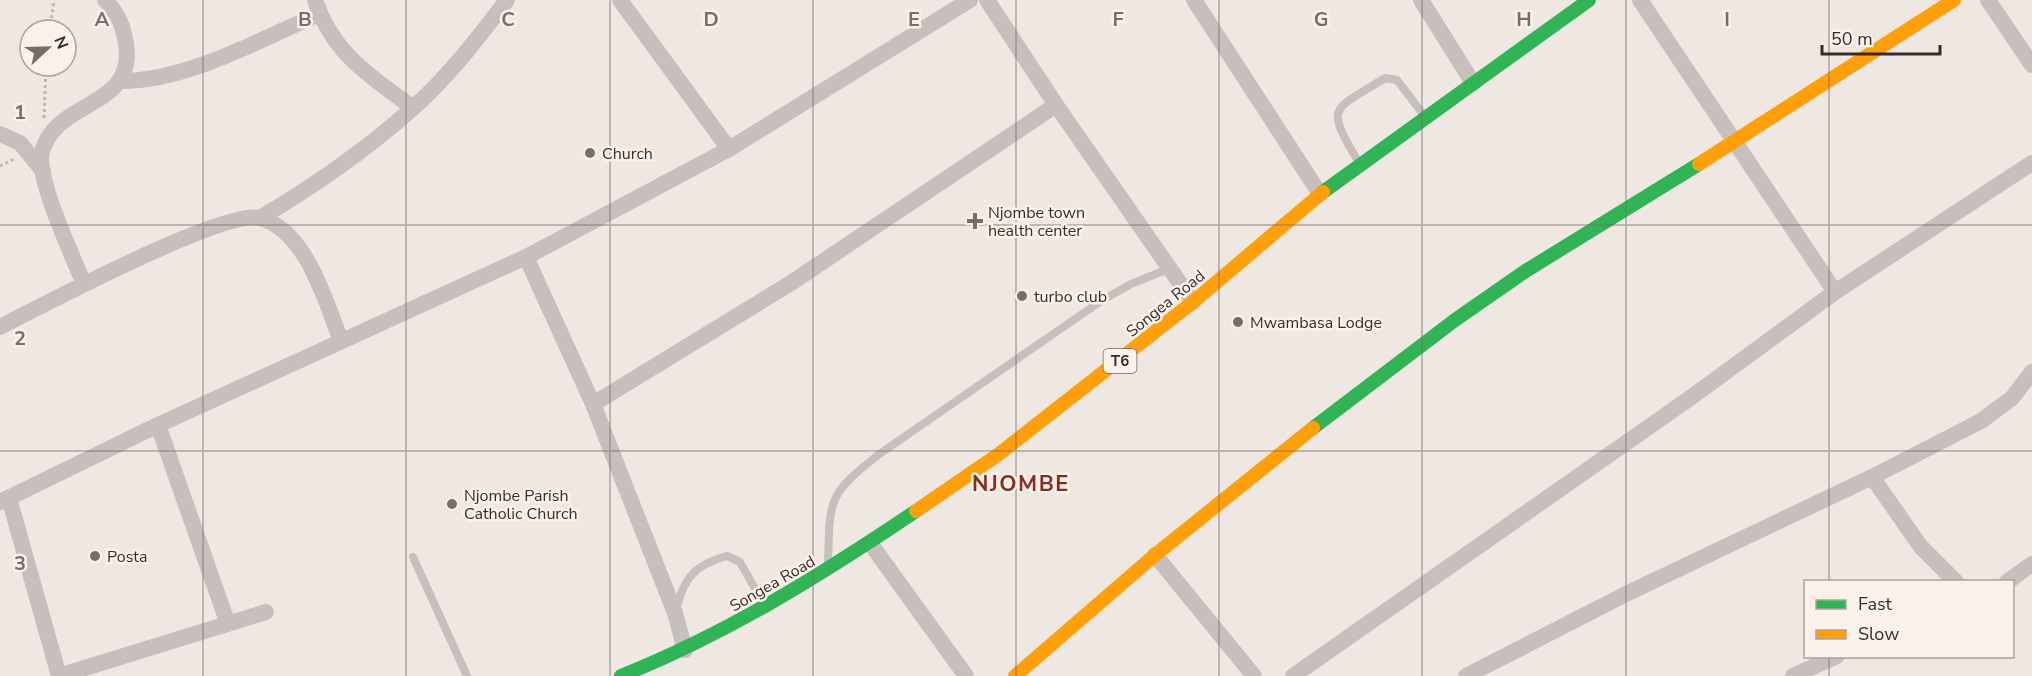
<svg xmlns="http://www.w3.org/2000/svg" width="2032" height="676" font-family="'Nunito Sans',sans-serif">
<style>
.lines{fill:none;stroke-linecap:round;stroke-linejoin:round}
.path{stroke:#c0b7b3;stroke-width:3;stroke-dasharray:3 3;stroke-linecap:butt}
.lane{stroke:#c7bfbb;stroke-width:8}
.street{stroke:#c7bfbb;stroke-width:16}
.fast{stroke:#30b455;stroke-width:14}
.slow{stroke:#ff9f0a;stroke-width:14}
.grid{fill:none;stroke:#786d6a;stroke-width:1.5;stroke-opacity:0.55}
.poi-dot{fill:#786d6a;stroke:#faf1ea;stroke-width:2}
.labels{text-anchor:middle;stroke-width:5;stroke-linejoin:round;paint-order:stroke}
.shield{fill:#faf1ea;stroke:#726763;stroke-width:1.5}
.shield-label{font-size:15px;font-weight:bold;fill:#382c29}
.poi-label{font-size:16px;fill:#382c29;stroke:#faf1ea;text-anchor:start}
.street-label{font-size:16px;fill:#382c29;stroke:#faf1ea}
.district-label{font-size:22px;font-weight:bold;letter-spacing:1.5px;fill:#8a2b1f;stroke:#faf1ea}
.grid-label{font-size:20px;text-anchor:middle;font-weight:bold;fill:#786d6a;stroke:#faf1ea;stroke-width:5;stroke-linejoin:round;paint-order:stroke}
</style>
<rect width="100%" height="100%" fill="#eee7e2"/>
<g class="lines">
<!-- path -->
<g class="path">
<path d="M50 30 54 0"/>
<path d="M44 118 46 66"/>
<path d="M0 166 14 159"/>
</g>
<!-- lane -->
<g class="lane">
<path d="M1358 161C1324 104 1333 111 1385 78L1397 80 1423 114"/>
<path d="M413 557 467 676"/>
<path d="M828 561C830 498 828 495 878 455L1101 301 1131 284 1171 268"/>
<path d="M676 610C684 578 694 565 727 556L740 562 762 601"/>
</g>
<!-- street -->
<g class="street">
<path d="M315 0C333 54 370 76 413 108"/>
<path d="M620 0 729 149"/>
<path d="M987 0 1056 105 1193 302"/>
<path d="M1194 0 1320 194"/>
<path d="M1421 0 1473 83"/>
<path d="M1640 0 1835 292"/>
<path d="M1988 0 2032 65"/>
<path d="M121 81C187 81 259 40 319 14"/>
<path d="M0 134 20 143 43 171"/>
<path d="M260 218C314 186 366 150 413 108 449 76 478 38 507 0"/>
<path d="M526 257 593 404 675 613 685 650"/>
<path d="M83 282C72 254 36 179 42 152 56 98 136 110 126 44 123 25 118 13 105 0"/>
<path d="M0 327C41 306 224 209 260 218 306 230 326 302 341 341"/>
<path d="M593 404 791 283 1056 105"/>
<path d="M158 425 228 624"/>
<path d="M1872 477 1921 547 1956 582"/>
<path d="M9 498 59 676"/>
<path d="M0 502 158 425 526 257 729 149 970 0"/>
<path d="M870 543 966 676"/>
<path d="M1155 555 1254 676"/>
<path d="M2007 582 2032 564"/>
<path d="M59 676 266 612"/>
<path d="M1293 676 1693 396 1835 292 2032 163"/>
<path d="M1466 676 1628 593 1872 477 1981 421 2012 398 2032 372"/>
<path d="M1793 676 1837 656"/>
</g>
<!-- fast -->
<g class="fast">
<path d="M1323 192 1589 0"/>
<path d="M1313 428 1455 320 1524 272 1699 164"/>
<path d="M621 676C728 633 821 575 916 511"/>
</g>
<!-- slow -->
<g class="slow">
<path d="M1699 164 1954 0"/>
<path d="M916 511 999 454 1193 302 1323 192"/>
<path d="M1015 676 1155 555 1313 428"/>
</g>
</g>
<!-- grid -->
<path class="grid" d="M203 0V676M406 0V676M610 0V676M813 0V676M1016 0V676M1219 0V676M1422 0V676M1626 0V676M1829 0V582M0 225H2032M0 451H2032M1829 656V676"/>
<!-- markers -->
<g class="poi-dot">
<circle cx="590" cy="153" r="6"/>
<path d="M972 212h6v6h6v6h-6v6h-6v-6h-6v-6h6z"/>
<circle cx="1022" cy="296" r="6"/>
<circle cx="1238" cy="322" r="6"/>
<circle cx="452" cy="504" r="6"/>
<circle cx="95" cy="556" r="6"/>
</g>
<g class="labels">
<!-- shield labels -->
<rect class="shield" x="1103.5" y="349" width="33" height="24" rx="4.5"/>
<g class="shield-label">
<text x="1120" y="366">T6</text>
</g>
<!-- poi labels -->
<g class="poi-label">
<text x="602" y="159">Church</text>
<text x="988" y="218">Njombe town<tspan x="988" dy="18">health center</tspan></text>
<text x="1034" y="302">turbo club</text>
<text x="1250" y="328">Mwambasa Lodge</text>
<text x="464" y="501">Njombe Parish<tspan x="464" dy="18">Catholic Church</tspan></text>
<text x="107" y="562">Posta</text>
</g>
<!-- street labels -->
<g class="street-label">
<text transform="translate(1165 303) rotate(-39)" y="6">Songea Road</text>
<text transform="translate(772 583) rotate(-30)" y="6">Songea Road</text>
</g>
<!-- district labels -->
<g class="district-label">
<text x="1021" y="491">NJOMBE</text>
</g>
</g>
<g class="grid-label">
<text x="102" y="26">A</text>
<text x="305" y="26">B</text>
<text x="508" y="26">C</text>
<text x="711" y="26">D</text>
<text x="914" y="26">E</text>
<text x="1118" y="26">F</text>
<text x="1321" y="26">G</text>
<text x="1524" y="26">H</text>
<text x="1727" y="26">I</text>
<text x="20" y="119">1</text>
<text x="20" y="345">2</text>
<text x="20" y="570">3</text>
</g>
<!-- legend -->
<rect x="1804" y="580" width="210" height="78" fill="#faf1ea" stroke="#aca29d" stroke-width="1.5"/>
<rect x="1816" y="600" width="30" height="9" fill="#30b455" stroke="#aca29d" stroke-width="1.5"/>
<text x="1858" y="610" font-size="18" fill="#382c29">Fast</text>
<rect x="1816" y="630" width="30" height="9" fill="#ff9f0a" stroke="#aca29d" stroke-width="1.5"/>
<text x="1858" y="640" font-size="18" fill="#382c29">Slow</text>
<!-- north arrow -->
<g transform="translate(48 48) rotate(68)"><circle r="28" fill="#faf1ea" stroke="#aca29d" stroke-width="1.5"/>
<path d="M0-4.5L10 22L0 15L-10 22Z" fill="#786d6a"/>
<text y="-9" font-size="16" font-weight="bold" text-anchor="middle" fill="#382c29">N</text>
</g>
<!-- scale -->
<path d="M1822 45v9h118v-9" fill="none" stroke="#382c29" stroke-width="3"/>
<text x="1831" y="45" font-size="18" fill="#382c29" stroke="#faf1ea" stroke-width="4.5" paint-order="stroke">50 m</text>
</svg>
